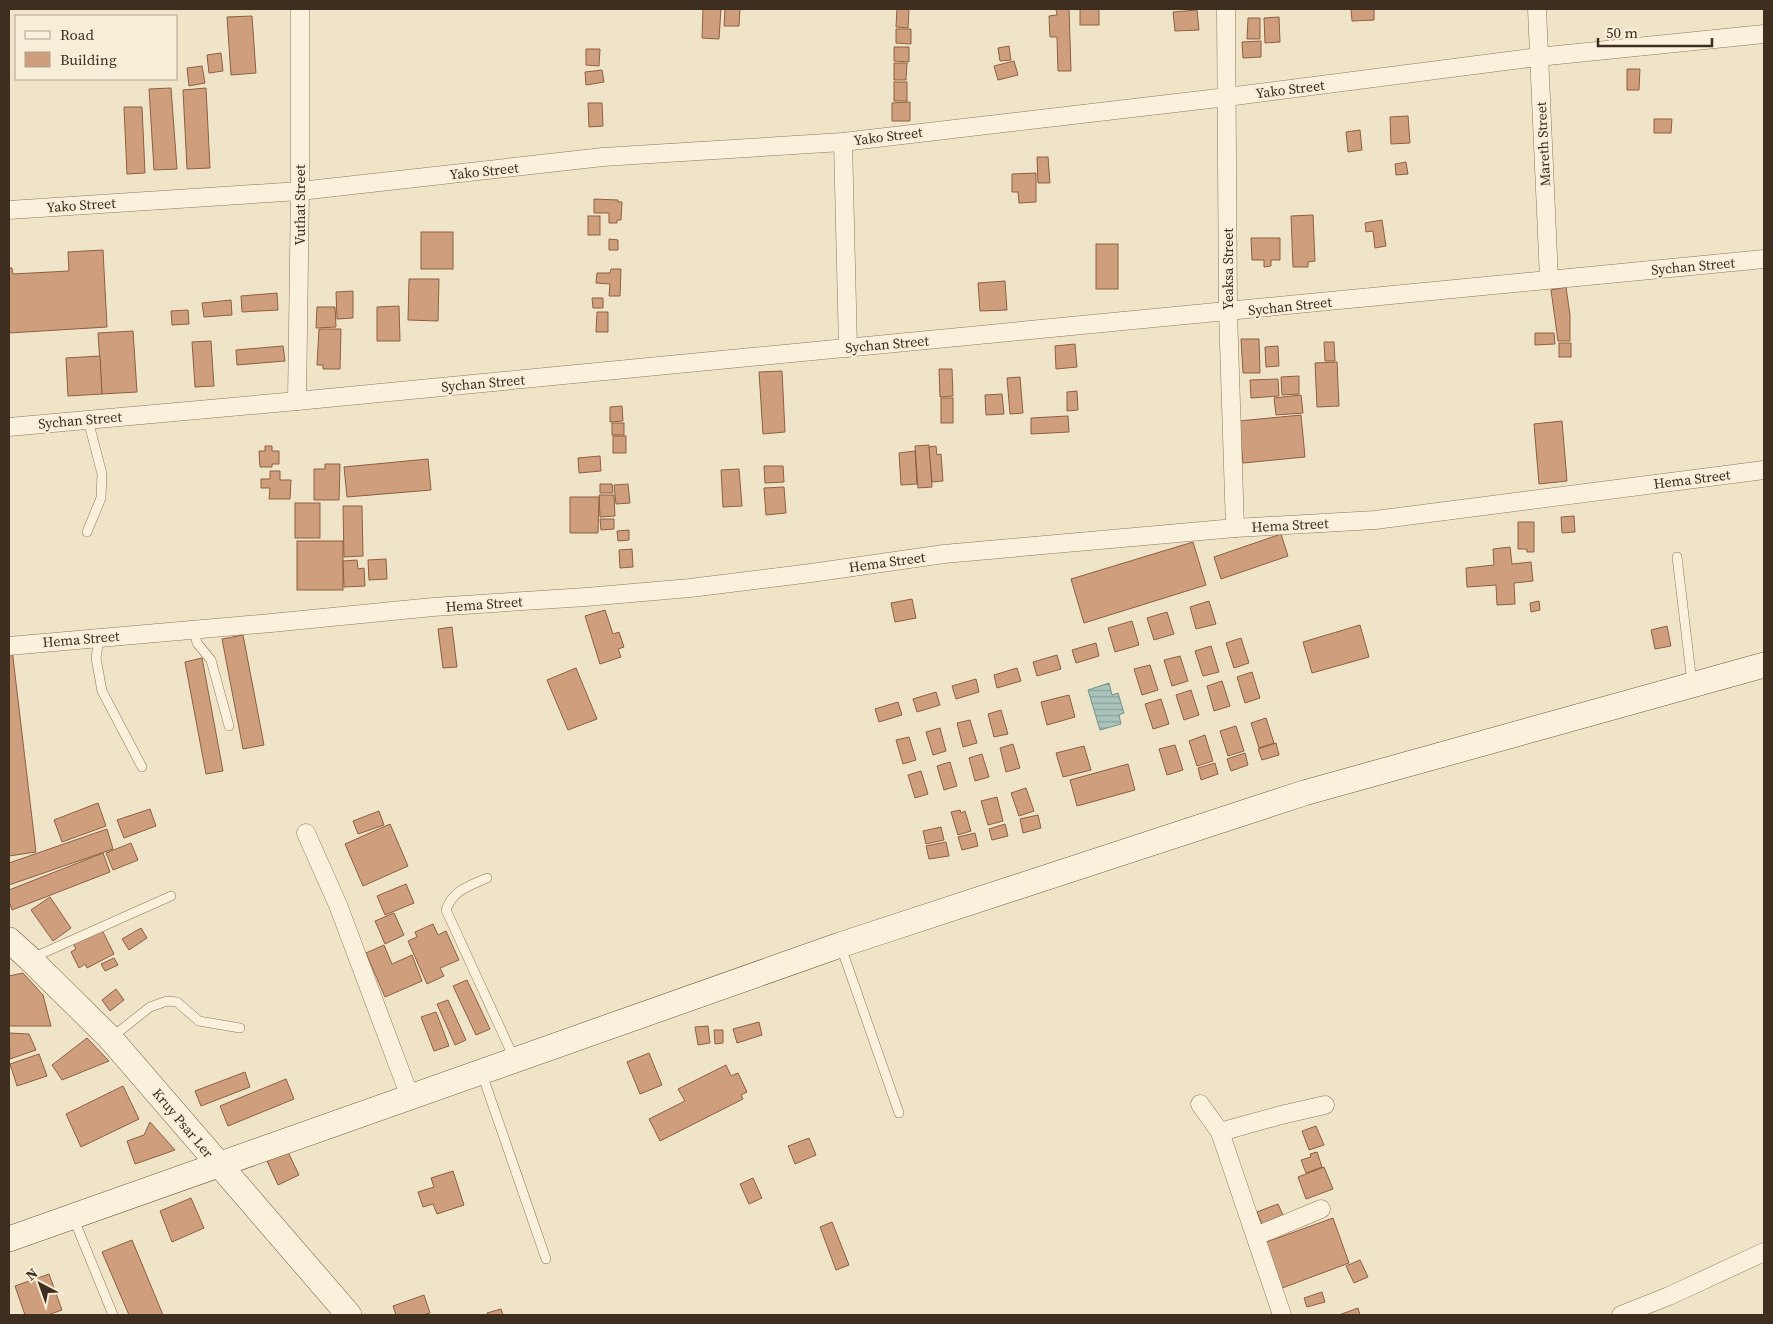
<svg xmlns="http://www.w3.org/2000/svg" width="1773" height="1324" font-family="'Source Serif 4',serif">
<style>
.water{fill:url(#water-rules);stroke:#6f938a}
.building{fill:#cf9f7d;stroke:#8d5f41}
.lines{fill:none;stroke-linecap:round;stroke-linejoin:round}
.lane-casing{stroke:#8d765c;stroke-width:10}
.street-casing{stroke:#8d765c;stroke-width:19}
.secondary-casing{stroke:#6f573f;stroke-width:26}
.lane{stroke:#faf1dc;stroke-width:9}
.street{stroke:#faf1dc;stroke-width:18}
.secondary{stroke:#faf1dc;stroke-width:25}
.labels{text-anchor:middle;stroke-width:4.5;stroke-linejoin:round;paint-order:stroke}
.street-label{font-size:14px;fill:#3d2e20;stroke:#f7eed8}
</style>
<defs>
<pattern id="water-rules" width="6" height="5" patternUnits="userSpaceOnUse" patternTransform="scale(1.25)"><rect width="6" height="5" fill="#a9c4bc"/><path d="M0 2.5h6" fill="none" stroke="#8ba098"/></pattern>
</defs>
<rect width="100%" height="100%" fill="#f0e4c8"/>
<!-- water -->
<path class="water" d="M1109 683 1112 695 1118 693 1124 713 1119 715 1121 724 1100 730 1088 690Z"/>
<!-- building -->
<g class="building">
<path d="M703 9H721L719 39 702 38Z"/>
<path d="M725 9H740L739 26H724Z"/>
<path d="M897 9H909L908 28 896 27Z"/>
<path d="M1056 9H1069L1071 71H1058L1057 37H1050L1049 16 1057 15Z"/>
<rect x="1080" y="9" width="19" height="16"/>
<path d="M1351 9H1374V20L1352 21Z"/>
<path d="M1197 10 1199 30 1175 31 1173 12Z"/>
<path d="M252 16 256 73 231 75 227 17Z"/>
<path d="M1279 17 1280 42 1265 43 1264 18Z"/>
<path d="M1248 18H1260V39H1247Z"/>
<path d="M896 29H911V44L896 43Z"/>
<path d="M1261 41V57L1243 58 1242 42Z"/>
<path d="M1009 46 1011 60 1000 61 998 48Z"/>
<path d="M894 47H909V62L894 61Z"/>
<path d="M586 49H600L599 66 586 65Z"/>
<path d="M221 53 223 71 209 73 207 55Z"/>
<path d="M1014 61 1018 75 998 80 994 66Z"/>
<path d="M894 63H907L906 80H894Z"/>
<path d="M202 66 205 83 189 86 187 68Z"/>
<path d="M1627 69H1640L1639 90H1627Z"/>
<path d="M602 70 604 82 586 85 585 72Z"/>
<rect x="894" y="82" width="13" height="19"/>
<path d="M171 88 177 169 154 170 149 89Z"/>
<path d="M206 88 210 168 187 169 183 90Z"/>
<path d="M910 102V121H892V103Z"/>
<path d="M588 103H602L603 126 589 127Z"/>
<path d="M124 107H142L145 173 127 174Z"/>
<path d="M1408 116 1410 143 1391 144 1390 117Z"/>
<path d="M1654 119H1672L1671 133H1654Z"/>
<path d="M1360 130 1362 150 1348 152 1346 132Z"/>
<path d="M1037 157H1048L1050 183H1038Z"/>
<path d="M1406 162 1408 174 1396 175 1395 164Z"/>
<path d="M1036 173V202L1019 203 1018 192H1012V174Z"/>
<path d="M594 199 618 200V202H622L621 220H617V223H609V213H594Z"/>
<path d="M1313 215 1315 261 1308 262V267H1293L1291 216Z"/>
<rect x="588" y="216" width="12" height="19"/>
<path d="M1382 220 1386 246 1375 248 1373 231 1366 232 1365 223Z"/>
<rect x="421" y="232" width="32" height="37"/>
<path d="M1251 238H1280V260H1271V266L1264 267V260H1252Z"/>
<path d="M609 239 618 240V250H609Z"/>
<rect x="1096" y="244" width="22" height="45"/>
<path d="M103 250 107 327 9 333V268H12L13 274 69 271 68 252Z"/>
<path d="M611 269H621L620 296H609L610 284 596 283 597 273H610Z"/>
<path d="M409 279H439L438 321 408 320Z"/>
<path d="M1005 281 1007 310 980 311 978 283Z"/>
<path d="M1566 287 1570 315V341H1558L1551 290Z"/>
<path d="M353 291V318L337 319 336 292Z"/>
<path d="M277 293 278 310 242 312 241 296Z"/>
<path d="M592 298H603V308H593Z"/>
<path d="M231 300 232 315 204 317 202 303Z"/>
<path d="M399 306 400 341H377V307Z"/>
<path d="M317 307H335L336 327 316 328Z"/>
<path d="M188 310 189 324 172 325 171 311Z"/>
<path d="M597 312H608V332H596Z"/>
<path d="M319 329H341L340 369H323V365H317Z"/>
<path d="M133 331 137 392 102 394 98 333Z"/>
<path d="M1535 333H1554L1555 344 1535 345Z"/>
<path d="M1241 339H1259L1260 373H1243Z"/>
<path d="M211 341 214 386 195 387 192 342Z"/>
<path d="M1324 342H1334L1335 361H1325Z"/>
<rect x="1559" y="343" width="12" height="14"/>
<path d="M1075 344 1077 367 1056 369 1055 346Z"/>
<path d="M283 346 285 361 237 365 236 350Z"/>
<path d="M1278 346 1279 366 1266 367 1265 347Z"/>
<path d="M100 356 102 394 68 396 66 358Z"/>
<path d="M1337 362 1339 406 1317 407 1315 363Z"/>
<path d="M939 369H952L953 396 940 397Z"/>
<path d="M782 371 785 432 763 434 759 372Z"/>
<path d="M1299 376V394L1282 395 1281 377Z"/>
<path d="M1020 377 1023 413 1010 414 1007 378Z"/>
<path d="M1278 379 1279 396 1251 398 1250 380Z"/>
<path d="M1077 391 1078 410 1067 411V392Z"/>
<path d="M1002 394 1004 414 986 415 985 395Z"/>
<path d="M1301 395 1303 413 1276 415 1274 398Z"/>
<rect x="941" y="398" width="12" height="25"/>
<path d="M622 406 623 421 610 422V407Z"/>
<path d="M1301 415 1305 457 1243 463 1239 421Z"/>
<path d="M1068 416 1069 432 1031 434V418Z"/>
<path d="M1562 421 1567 481 1539 484 1534 424Z"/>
<rect x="612" y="423" width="12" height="12"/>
<rect x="613" y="436" width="13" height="17"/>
<path d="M929 445 932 487 918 488 915 446Z"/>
<path d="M265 446H272V451H279V464H272V467H260L259 451H265Z"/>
<path d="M936 446 937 455 941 454 943 481 932 482 929 447Z"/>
<path d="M915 451 917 484 901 485 899 453Z"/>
<path d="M600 456 601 471 579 473 578 458Z"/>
<path d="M428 459 431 490 347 497 344 467Z"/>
<path d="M325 464H340L339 500H314V469H325Z"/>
<path d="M764 466H783L784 482 765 483Z"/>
<path d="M739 469 742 506 723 507 721 470Z"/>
<path d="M270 471H280V480H291L290 499H269L270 488H261V479H270Z"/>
<path d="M600 484H612L613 493H600Z"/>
<path d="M628 484 630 503 616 504 614 485Z"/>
<path d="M784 487 786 513 766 515 764 488Z"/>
<path d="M599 495H614L615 516 600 517Z"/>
<path d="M570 497H599L598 533H570Z"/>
<rect x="295" y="503" width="25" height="35"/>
<path d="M343 506H362L363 556 344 557Z"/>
<path d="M1574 516 1575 532 1562 533 1561 517Z"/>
<path d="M600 519H614V529L601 530Z"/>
<path d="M1518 522H1534V552H1527V549H1518Z"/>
<path d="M629 530V540L618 541 617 531Z"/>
<path d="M1281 534 1288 556 1221 579 1214 557Z"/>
<rect x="297" y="541" width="46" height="49"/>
<path d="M1193 542 1206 585 1084 623 1071 579Z"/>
<path d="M1510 547 1512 564 1531 562 1533 581 1514 583 1515 604 1497 605 1496 585 1467 587 1466 568 1494 565 1493 549Z"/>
<path d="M632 549 633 567 620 568 619 550Z"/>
<path d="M386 559 387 579 369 580 368 560Z"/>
<path d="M357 560 358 569 364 568 365 586 344 587 343 561Z"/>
<path d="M912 599 916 618 895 622 891 603Z"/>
<path d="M1209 601 1216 624 1196 629 1190 607Z"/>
<path d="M1539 601 1540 610 1531 612 1530 603Z"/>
<path d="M605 610 613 634 619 632 624 647 618 649 621 657 600 664 585 616Z"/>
<path d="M1167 612 1174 634 1154 640 1147 618Z"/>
<path d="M1132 621 1139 645 1115 652 1108 628Z"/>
<path d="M1360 625 1369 657 1312 673 1303 642Z"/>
<path d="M1667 626 1671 646 1655 649 1651 630Z"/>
<path d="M452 627 457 667 443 668 438 629Z"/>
<path d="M243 635 264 745 243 749 222 639Z"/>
<path d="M1241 638 1249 663 1234 668 1226 643Z"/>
<path d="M1096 643 1099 656 1076 663 1072 650Z"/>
<path d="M1211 646 1219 672 1203 676 1195 651Z"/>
<path d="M12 649 36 852 9 856V650Z"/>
<path d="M1057 655 1061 669 1037 676 1033 662Z"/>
<path d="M1180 656 1188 681 1172 686 1164 660Z"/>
<path d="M202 658 223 771 206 774 185 662Z"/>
<path d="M1150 665 1158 690 1142 695 1134 669Z"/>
<path d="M576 668 597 719 568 730 547 680Z"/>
<path d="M1017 668 1021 681 997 688 994 675Z"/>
<path d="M1252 672 1260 698 1245 703 1237 677Z"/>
<path d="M976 679 979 692 956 699 952 686Z"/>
<path d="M1222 681 1230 706 1214 711 1207 686Z"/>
<path d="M1191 690 1199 715 1184 720 1176 695Z"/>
<path d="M936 692 940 705 917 712 913 699Z"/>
<path d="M1069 695 1075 717 1047 725 1041 702Z"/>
<path d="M1161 699 1169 724 1153 729 1145 704Z"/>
<path d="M898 702 902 715 879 722 875 709Z"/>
<path d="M1001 710 1008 734 994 737 988 714Z"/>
<path d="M1266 718 1274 743 1259 748 1251 723Z"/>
<path d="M970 720 977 743 963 747 957 723Z"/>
<path d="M1236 726 1244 751 1228 756 1220 731Z"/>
<path d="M940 728 946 751 933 755 926 732Z"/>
<path d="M1205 735 1213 761 1197 766 1189 741Z"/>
<path d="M909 737 916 760 903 764 896 740Z"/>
<path d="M1276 743 1279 755 1262 760 1258 749Z"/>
<path d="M1013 744 1020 768 1006 772 1000 748Z"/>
<path d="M1175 745 1183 770 1167 775 1159 749Z"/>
<path d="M1084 746 1091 770 1063 777 1056 753Z"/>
<path d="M1245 753 1248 765 1231 771 1227 759Z"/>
<path d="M982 754 989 777 975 781 969 758Z"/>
<path d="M950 762 957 786 944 790 937 766Z"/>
<path d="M1215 763 1218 774 1201 780 1198 768Z"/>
<path d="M1128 764 1135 790 1077 806 1070 780Z"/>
<path d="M921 771 928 794 915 798 908 775Z"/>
<path d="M1026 788 1034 811 1019 816 1011 793Z"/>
<path d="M997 797 1003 821 988 825 981 801Z"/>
<path d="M98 803 106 826 62 842 54 820Z"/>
<path d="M150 809 156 826 124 838 117 820Z"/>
<path d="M960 810 961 813 965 811 971 831 958 835 951 812Z"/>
<path d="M379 811 384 825 358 834 353 821Z"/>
<path d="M1038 815 1041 828 1023 833 1020 819Z"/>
<path d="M390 824 408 866 363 886 345 844Z"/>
<path d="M1005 824 1008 836 992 840 989 829Z"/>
<path d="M941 827 944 840 926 844 923 831Z"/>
<path d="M107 829 113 849 9 885V863Z"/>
<path d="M975 833 978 846 962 850 958 837Z"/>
<path d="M946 842 949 856 929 859 926 846Z"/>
<path d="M131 843 138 860 113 870 106 853Z"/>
<path d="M103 853 110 872 12 910 9 901V890Z"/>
<path d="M406 884 414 903 385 915 377 896Z"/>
<path d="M50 897 71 928 53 941 31 910Z"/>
<path d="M394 913 404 935 385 944 375 921Z"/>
<path d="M433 924 438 935 446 931 459 960 440 968 444 976 427 984 408 941 417 937 415 932Z"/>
<path d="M101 928 114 954 87 968 85 964 79 968 71 952 76 949 73 943Z"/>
<path d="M141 928 147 938 129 950 122 939Z"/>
<path d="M384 945 392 964 412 955 422 981 385 997 366 953Z"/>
<path d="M114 958 118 965 105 971 101 964Z"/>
<path d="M23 973 43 995 51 1026H9V976Z"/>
<path d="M467 980 490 1029 476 1035 453 986Z"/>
<path d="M116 989 124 1000 110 1011 102 1000Z"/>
<path d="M448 1000 466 1040 455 1045 437 1004Z"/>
<path d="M436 1012 449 1046 434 1051 421 1017Z"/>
<path d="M759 1022 762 1035 737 1043 733 1029Z"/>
<path d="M708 1026 710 1043 698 1045 695 1027Z"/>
<path d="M714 1030H723V1043L715 1044Z"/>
<path d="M9 1033 29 1034 36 1050 10 1059Z"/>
<path d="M87 1038 109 1061 62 1080 52 1065Z"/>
<path d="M649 1053 662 1085 640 1094 627 1062Z"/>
<path d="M39 1054 47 1076 17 1086 10 1064Z"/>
<path d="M726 1065 731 1076 738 1073 747 1092 741 1095 743 1099 660 1141 649 1119 685 1101 678 1089Z"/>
<path d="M245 1072 250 1087 201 1106 195 1091Z"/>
<path d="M286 1079 294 1099 228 1126 220 1106Z"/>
<path d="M123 1086 139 1119 81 1147 66 1114Z"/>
<path d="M150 1122 175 1150 135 1164 127 1141 144 1135Z"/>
<path d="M1316 1126 1324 1145 1309 1150 1302 1131Z"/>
<path d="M809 1138 816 1155 795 1164 788 1146Z"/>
<path d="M288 1152 299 1175 278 1185 267 1161Z"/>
<path d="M1317 1152 1322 1167 1306 1173 1301 1160 1311 1157 1310 1154Z"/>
<path d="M1324 1167 1333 1189 1306 1199 1298 1177Z"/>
<path d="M453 1171 464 1205 437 1214 433 1204 423 1207 418 1192 434 1187 431 1178Z"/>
<path d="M753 1178 762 1198 749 1204 740 1184Z"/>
<path d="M191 1198 204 1228 172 1242 160 1211Z"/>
<path d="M1278 1204 1283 1215 1262 1224 1257 1212Z"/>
<path d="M1333 1218 1349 1263 1277 1290 1261 1244Z"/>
<path d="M832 1222 849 1265 836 1270 820 1227Z"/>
<path d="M132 1240 163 1315H129L102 1252Z"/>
<path d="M1360 1260 1368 1277 1354 1283 1346 1266Z"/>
<path d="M49 1274 62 1310 48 1315H25L15 1286Z"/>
<path d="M1322 1292 1325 1302 1307 1307 1304 1298Z"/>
<path d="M424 1295 430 1313 423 1315H396L393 1306Z"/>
<path d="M1358 1308 1360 1315H1339Z"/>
<path d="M501 1309 503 1315H488L487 1313Z"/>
</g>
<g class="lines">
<defs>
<g id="lane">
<path d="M87 532 101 498 102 474 88 420"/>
<path d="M1677 557 1692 683"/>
<path d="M194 630 197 643 211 660 229 726"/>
<path d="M99 638 96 658 102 691 142 767"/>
<path d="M487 878C469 886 453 890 446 910L514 1058"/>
<path d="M841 947 899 1113"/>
<path d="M32 958 171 896"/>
<path d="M112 1037 150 1007 167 1001 177 1002 199 1021 240 1028"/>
<path d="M482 1074 546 1259"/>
<path d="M73 1217 113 1315"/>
</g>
<g id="street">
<path d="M1226 9 1228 312 1235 528"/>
<path d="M1537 9 1549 279"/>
<path d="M843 142 848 348"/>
<path d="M9 210 300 191 603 157 843 142 1227 97 1538 57 1764 34"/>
<path d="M297 401 300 191V9"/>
<path d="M9 427 297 401 1764 259"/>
<path d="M9 646 271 623 433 607 586 597 690 588 811 573 944 554 1235 528 1375 520 1764 470"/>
<path d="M306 833 338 905 410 1097"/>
<path d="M1200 1104 1220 1132 1282 1315"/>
<path d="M1220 1132 1281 1115 1325 1105"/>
<path d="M1256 1236 1321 1209"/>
<path d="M1621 1315 1669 1296 1764 1252"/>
</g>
<g id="secondary">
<path d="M9 940 30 959 110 1038 349 1315"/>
<path d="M9 1239 840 945 1304 793 1764 665"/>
</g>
</defs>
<!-- lane casing -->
<use href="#lane" class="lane-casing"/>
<!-- street casing -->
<use href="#street" class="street-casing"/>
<!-- secondary casing -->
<use href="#secondary" class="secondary-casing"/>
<!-- lane -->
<use href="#lane" class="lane"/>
<!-- street -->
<use href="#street" class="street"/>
<!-- secondary -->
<use href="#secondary" class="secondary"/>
</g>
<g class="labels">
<!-- street labels -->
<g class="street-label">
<text transform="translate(1290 89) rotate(-7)" y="5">Yako Street</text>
<text transform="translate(888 136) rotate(-7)" y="5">Yako Street</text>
<text transform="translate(1543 144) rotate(-93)" y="5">Mareth Street</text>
<text transform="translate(484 171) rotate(-6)" y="5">Yako Street</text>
<text transform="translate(81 205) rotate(-4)" y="5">Yako Street</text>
<text transform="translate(300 205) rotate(-90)" y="5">Vuthat Street</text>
<text transform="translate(1693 266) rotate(-5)" y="5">Sychan Street</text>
<text transform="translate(1228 269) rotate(-90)" y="5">Yeaksa Street</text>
<text transform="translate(1290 306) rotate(-6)" y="5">Sychan Street</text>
<text transform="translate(887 344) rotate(-5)" y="5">Sychan Street</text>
<text transform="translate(483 383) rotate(-5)" y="5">Sychan Street</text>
<text transform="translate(80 420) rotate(-5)" y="5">Sychan Street</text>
<text transform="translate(1692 479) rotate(-7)" y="5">Hema Street</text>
<text transform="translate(1290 525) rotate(-3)" y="5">Hema Street</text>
<text transform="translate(887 562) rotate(-8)" y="5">Hema Street</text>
<text transform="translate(484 604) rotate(-4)" y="5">Hema Street</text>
<text transform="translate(81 639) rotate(-5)" y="5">Hema Street</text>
<text transform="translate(183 1123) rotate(50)" y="5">Kruy Psar Ler</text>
</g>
</g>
<!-- border -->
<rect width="1773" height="1324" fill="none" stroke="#3d2e20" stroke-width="20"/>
<!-- legend -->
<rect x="15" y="15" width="162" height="65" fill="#f7eed8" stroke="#ada18e"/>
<rect x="25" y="31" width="25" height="8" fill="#faf1dc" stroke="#ada18e"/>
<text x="60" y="40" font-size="15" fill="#3d2e20">Road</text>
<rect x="25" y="52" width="25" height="15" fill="#cf9f7d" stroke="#ada18e"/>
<text x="60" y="65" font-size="15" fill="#3d2e20">Building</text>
<!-- north arrow -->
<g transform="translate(40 1284) rotate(319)" stroke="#f7eed8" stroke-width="4" paint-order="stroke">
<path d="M0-4L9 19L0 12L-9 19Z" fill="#3d2e20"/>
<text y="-8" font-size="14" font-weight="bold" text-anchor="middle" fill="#3d2e20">N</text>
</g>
<!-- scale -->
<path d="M1598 38v8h114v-8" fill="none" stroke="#3d2e20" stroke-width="2.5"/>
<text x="1606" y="38" font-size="15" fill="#3d2e20" stroke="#f7eed8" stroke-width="4" paint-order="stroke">50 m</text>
</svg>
